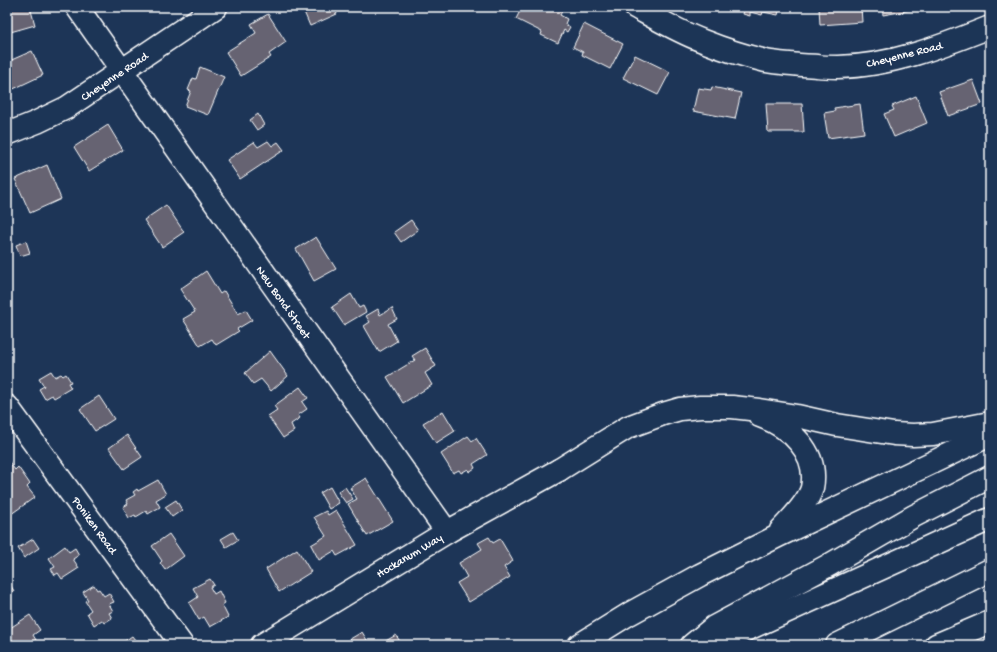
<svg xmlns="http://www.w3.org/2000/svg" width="997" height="652" font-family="'Gochi Hand',sans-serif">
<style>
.building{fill:#666372;stroke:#fff}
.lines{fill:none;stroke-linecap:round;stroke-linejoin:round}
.minor-casing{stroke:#fff;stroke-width:25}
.highway-casing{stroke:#fff;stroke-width:25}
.minor{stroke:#1d3557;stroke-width:22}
.highway{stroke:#1d3557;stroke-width:22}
.labels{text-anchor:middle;stroke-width:4;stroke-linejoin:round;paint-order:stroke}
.street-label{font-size:12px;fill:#fff;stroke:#1d3557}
</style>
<rect width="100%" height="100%" fill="#1d3557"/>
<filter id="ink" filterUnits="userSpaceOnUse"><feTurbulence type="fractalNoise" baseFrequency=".025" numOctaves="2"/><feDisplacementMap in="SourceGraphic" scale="8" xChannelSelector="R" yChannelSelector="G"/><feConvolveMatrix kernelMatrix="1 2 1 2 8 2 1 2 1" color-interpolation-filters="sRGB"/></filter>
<g filter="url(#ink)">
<!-- building -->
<g class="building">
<path d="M7 7H30L35 25 7 33Z"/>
<path d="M302 7H340L335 9 337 14 310 26Z"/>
<path d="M522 7H547L552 10 554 7H555L562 11 560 15 567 19 565 24 570 27 567 32 564 30 558 43 541 35 542 32 516 19Z"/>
<path d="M732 7H780L778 15 763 12 762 15 750 12V16L743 14 744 11 732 9Z"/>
<path d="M819 7H861L862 22 820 25Z"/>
<path d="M882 7H922V8L883 15Z"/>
<path d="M268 14 286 42 269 54 271 57 241 76 226 52 256 33 251 24Z"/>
<path d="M584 24 623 44 610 69 582 55 583 52 573 47Z"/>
<path d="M32 51 43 75 7 92V62Z"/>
<path d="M635 55 670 72 658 95 623 78Z"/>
<path d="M200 67 224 77 208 115 185 106 191 91 188 90 193 78 196 79Z"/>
<path d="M973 80 982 104 948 116 939 92Z"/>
<path d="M712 87 741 93 735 119 693 111 698 88 711 90Z"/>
<path d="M916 96 927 123 894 137 884 114 894 110 892 106Z"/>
<path d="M766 104H802L804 132H768Z"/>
<path d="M860 104 864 133 828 138 824 113 835 111 834 108Z"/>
<path d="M258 114 264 125 257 130 250 120Z"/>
<path d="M108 125 123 150 89 171 74 147Z"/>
<path d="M268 141 272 146 278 142 284 150 240 179 227 160 254 142 258 147Z"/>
<path d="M47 165 61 199 30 213 15 179Z"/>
<path d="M166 205 184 232 162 247 144 220Z"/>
<path d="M411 220 418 230 401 242 394 232Z"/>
<path d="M316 237 336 269 314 281 296 249Z"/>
<path d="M26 241 30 253 20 256 16 245Z"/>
<path d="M206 271 220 294 224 291 238 314 246 310 252 320 237 329 239 331 216 345 212 339 200 346 183 319 195 312 180 289Z"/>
<path d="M351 294 359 308 363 306 366 312 344 325 332 307Z"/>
<path d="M392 308 397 319 388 324 397 341 379 352 364 326 370 322 366 316 378 309 380 315Z"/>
<path d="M425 348 436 366 425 373 432 385 403 403 387 377 415 360 412 356Z"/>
<path d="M270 351 288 376 271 391 261 379 253 384 245 373Z"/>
<path d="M51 371 55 377 61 374 63 376 66 374 71 382 68 383 71 388 54 398 52 395 45 399 39 389 44 386 39 378Z"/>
<path d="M300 387 308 398 302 402 307 409 298 415 300 418 291 424 294 431 283 438 268 416 277 410 274 406Z"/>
<path d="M99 396 114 419 95 431 80 409Z"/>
<path d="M443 411 455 431 436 443 423 423Z"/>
<path d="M127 435 142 457 124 469 109 448Z"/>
<path d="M468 436 472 441 476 438 487 455 473 464 475 468 469 472 468 469 461 473 459 470 453 473 441 454Z"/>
<path d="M7 459 15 470 18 467 30 484 27 487 35 497 7 517Z"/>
<path d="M366 478 393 521 367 536 348 504 357 499 350 488Z"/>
<path d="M158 480 166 494 156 500 160 507 148 514 146 511 136 517 135 515 129 518 123 507 128 504 126 500 135 495 133 492 137 489 138 491Z"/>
<path d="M330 487 339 503 329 509 320 493Z"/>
<path d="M345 487 353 499 346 503 338 492Z"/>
<path d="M176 500 182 510 172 517 165 507Z"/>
<path d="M336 510 357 545 337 556 334 551 319 560 311 545 326 536 314 517 326 511 328 515Z"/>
<path d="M233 532 238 540 226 547 221 539Z"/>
<path d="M169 534 184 556 165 570 160 563 162 561 152 546Z"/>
<path d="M489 537 493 543 500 539 513 561 504 567 510 577 469 602 457 583 467 577 459 563 482 549 478 543Z"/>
<path d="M33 539 39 548 24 558 18 548Z"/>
<path d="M65 546 69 552 75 548 79 555 73 559 79 568 62 579 58 573 55 575 51 569 55 567 49 558Z"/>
<path d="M297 549 311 572 279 592 266 569Z"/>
<path d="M210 579 214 585 210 587 214 594 219 591 225 603 222 605 228 617 210 627 204 617 199 620 189 603 198 597 193 588Z"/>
<path d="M7 580 14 591 7 596 9 599 7 600Z"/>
<path d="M94 585 97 590 99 589 104 596 109 593 114 602 109 604 113 611 109 613 112 618 104 623 102 620 94 625 87 613 91 610 85 601 88 600 83 592Z"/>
<path d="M30 615 40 630 33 635 36 640 33 642 35 645H15L7 633V630Z"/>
<path d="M362 632 370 645H340Z"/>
<path d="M396 635 402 645H379Z"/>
<path d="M132 636 139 645H119Z"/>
</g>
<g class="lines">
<defs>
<g id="minor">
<path d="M77 7 447 532"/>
<path d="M635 7C657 19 679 32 703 41 723 49 745 56 766 61 783 64 801 65 817 66 824 67 831 67 838 67 891 66 942 46 990 27"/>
<path d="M7 134 37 122 66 108 216 7"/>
<path d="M7 406 182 645"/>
<path d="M262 645 447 532 559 470"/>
</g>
<g id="highway">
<path d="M760 416C790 427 819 452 812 488 808 503 791 519 781 530"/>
<path d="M559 470 628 427 663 414 680 409 700 407H732L759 410 797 416 837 425 894 434 913 435 933 434 990 423"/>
<path d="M579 645 629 614 700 575 778 536 990 435"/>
<path d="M692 645 714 627 831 564 914 516 990 477"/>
<path d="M713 645 990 519"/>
<path d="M837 645 990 570"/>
<path d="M936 645 990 622"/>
</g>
</defs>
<!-- minor casing -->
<use href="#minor" class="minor-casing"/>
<!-- highway casing -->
<use href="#highway" class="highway-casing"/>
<!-- minor -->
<use href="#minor" class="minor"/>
<!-- highway -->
<use href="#highway" class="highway"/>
</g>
</g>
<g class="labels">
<!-- street labels -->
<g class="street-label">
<text transform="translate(904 54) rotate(-14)" y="4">Cheyenne Road</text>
<text transform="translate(114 76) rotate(-34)" y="4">Cheyenne Road</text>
<text transform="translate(284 302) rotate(55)" y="4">New Bond Street</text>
<text transform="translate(95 525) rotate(54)" y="4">Poniken Road</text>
<text transform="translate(409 555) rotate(-31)" y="4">Hockanum Way</text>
</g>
</g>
<!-- margin -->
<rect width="997" height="652" fill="none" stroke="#1d3557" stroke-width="24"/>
<rect x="12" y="12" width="973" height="628" fill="none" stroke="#fff" stroke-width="1.5" filter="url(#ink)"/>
</svg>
